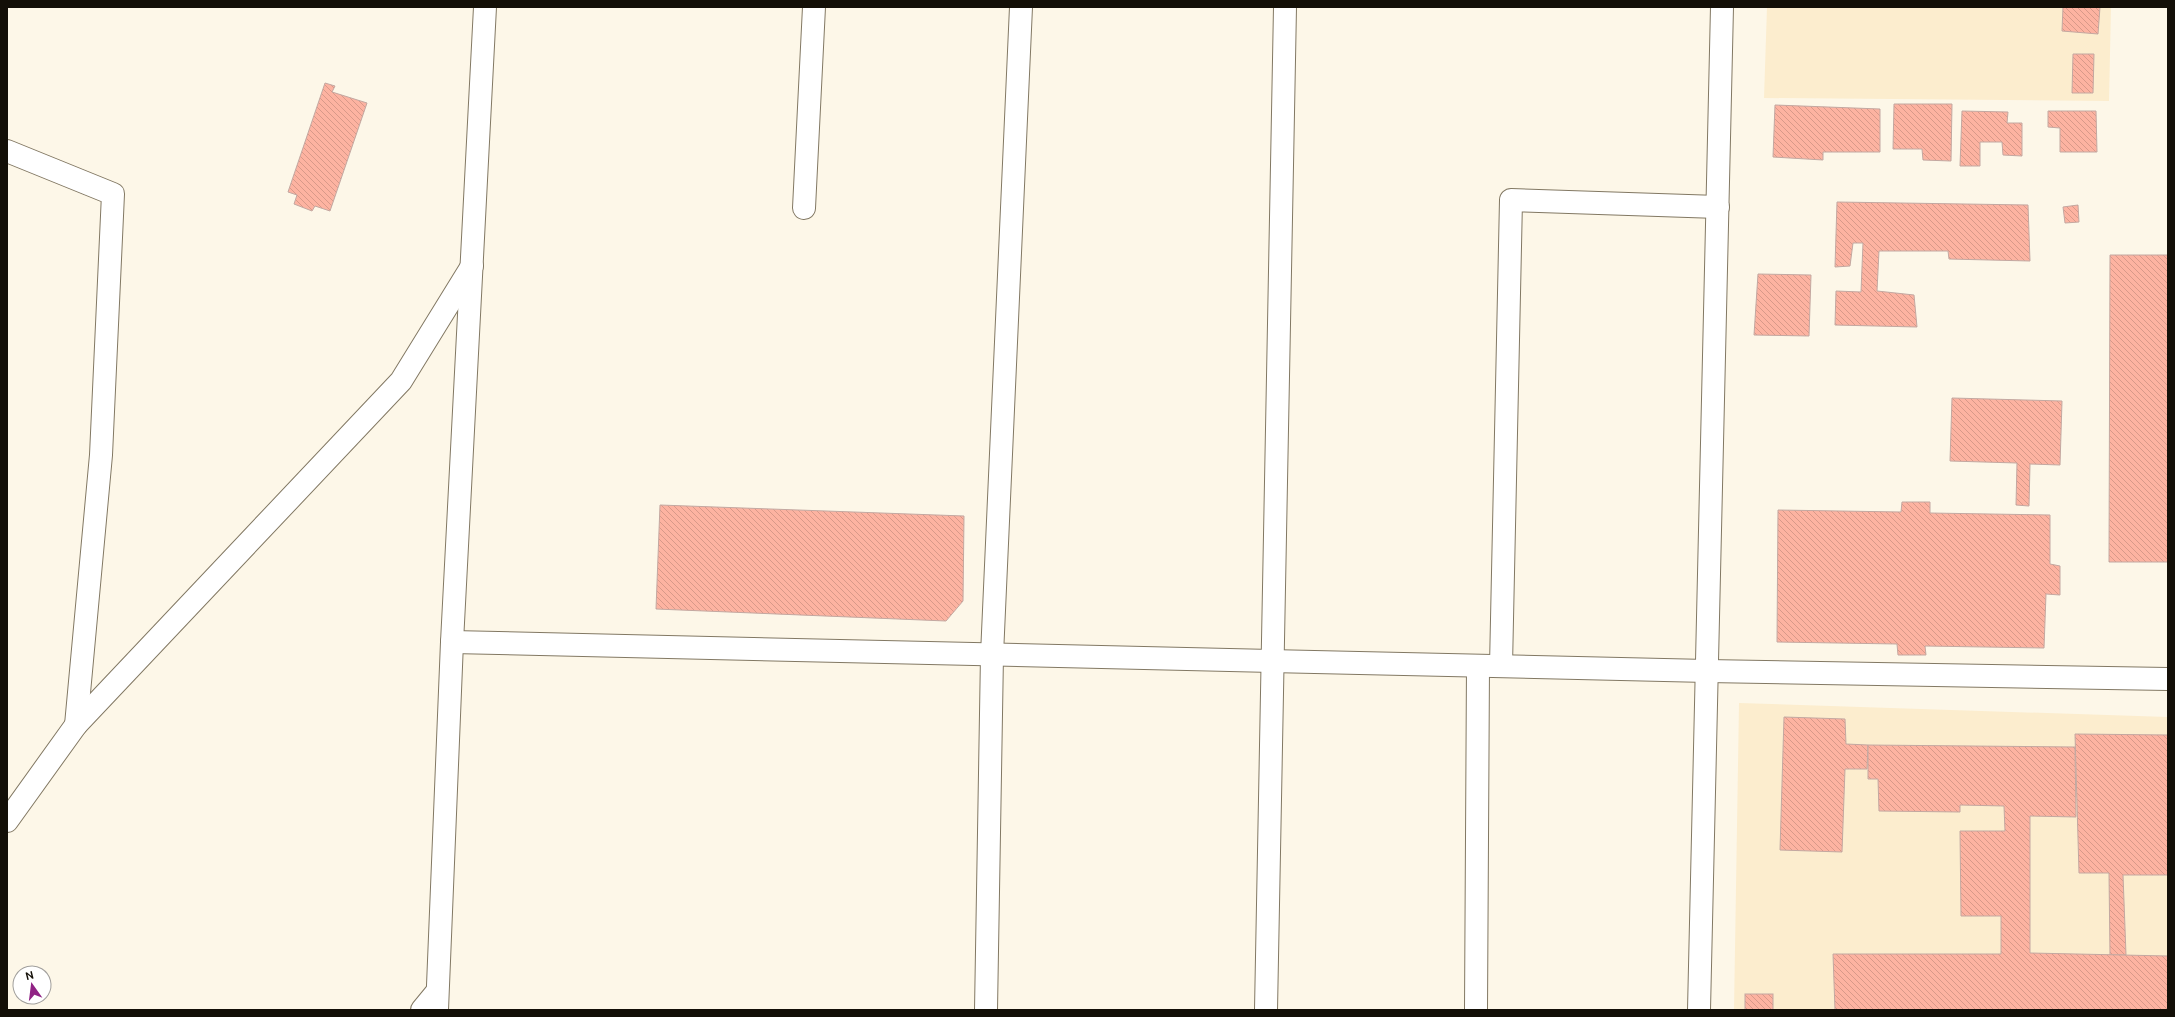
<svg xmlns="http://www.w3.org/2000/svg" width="2175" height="1017" font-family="Ubuntu,sans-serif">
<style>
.built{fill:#fcedce}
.building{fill:url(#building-back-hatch);stroke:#c3a8a1}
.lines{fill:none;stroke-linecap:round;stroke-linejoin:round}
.minor-casing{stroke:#827863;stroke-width:24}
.tertiary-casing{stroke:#827863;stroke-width:24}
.minor{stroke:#fff;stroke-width:22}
.tertiary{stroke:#fff;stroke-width:22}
</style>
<defs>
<pattern id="building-back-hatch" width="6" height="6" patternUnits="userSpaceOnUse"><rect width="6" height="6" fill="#fdb3a1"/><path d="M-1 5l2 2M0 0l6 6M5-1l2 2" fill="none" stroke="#d89989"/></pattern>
</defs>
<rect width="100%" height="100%" fill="#fdf7e8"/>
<!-- built -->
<g class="built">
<path d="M1767 7H2111L2109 101 1764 98Z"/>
<path d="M1739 703 2168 717V1010H1734Z"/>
</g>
<!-- building -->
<g class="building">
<path d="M2063 7H2100L2098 34 2062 31Z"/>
<path d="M2073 54H2094L2093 93H2072Z"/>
<path d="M325 83 335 86 332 92 367 103 330 211 315 206 312 211 294 204 297 195 288 192Z"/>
<path d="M1894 104H1952L1951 161 1923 160 1922 149H1893Z"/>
<path d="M1775 105 1880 109V152H1823V160L1773 157Z"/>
<path d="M1962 111 2008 112 2007 123H2022V156L2003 155 2002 142H1980V166H1960Z"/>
<path d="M2048 111H2096L2097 152H2060V128L2048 127Z"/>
<path d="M1837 202 2028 205 2030 261 1949 259 1948 251H1879L1877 291 1914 295 1917 327 1835 325 1836 291 1861 292 1863 243H1853L1850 266 1835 267Z"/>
<path d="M2078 205 2079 222 2065 223 2063 207Z"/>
<path d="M2110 255H2168V562H2109Z"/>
<path d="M1758 274 1811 275 1809 336 1754 335Z"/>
<path d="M1952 398 2062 401 2060 465 2030 464 2029 506 2016 505 2017 463 1950 461Z"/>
<path d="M1902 502H1930V513L2050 515V564L2060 566V595L2046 594 2044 648 1925 646 1926 655H1898L1897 644 1777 642 1778 510 1901 512Z"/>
<path d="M660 505 964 516 963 601 946 621 656 609Z"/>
<path d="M1784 717 1845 719 1846 744 1868 745 1867 769H1845L1842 852 1780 850Z"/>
<path d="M2075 734 2168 735V875H2123L2126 955H2110L2109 873H2079Z"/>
<path d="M1868 745 2075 747 2076 817 2030 816V953L2168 956V1010H1835L1833 954H2001V916H1961L1960 831H2005L2004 806 1960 805V812L1879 811 1878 779H1868Z"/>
<rect x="1745" y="994" width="28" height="16"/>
</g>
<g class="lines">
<defs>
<g id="minor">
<path d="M7 151 113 194 101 455 76 725"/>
<path d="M804 208 814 7"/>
<path d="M452 642 1707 671 2168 679"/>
<path d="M1501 666 1511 200 1718 207"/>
<path d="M7 821 76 725 401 381 472 266"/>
<path d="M422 1010 436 993"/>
<path d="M1266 1010 1285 7"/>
<path d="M1476 1010 1478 666"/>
<path d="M1699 1010 1722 7"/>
</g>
<g id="tertiary">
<path d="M437 1010 452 642 485 7"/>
<path d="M986 1010 992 655 1021 7"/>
</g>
</defs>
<!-- minor casing -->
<use href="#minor" class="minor-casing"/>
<!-- tertiary casing -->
<use href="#tertiary" class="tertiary-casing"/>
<!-- minor -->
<use href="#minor" class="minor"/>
<!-- tertiary -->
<use href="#tertiary" class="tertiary"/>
</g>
<!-- border -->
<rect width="2175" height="1017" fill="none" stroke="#130f07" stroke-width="16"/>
<!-- north arrow -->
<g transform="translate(32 985) rotate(346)"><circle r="19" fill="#ffffff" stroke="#a19f9c"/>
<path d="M0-3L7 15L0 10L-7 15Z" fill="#902284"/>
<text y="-6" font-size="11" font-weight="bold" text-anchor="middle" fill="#130f07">N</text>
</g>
</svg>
